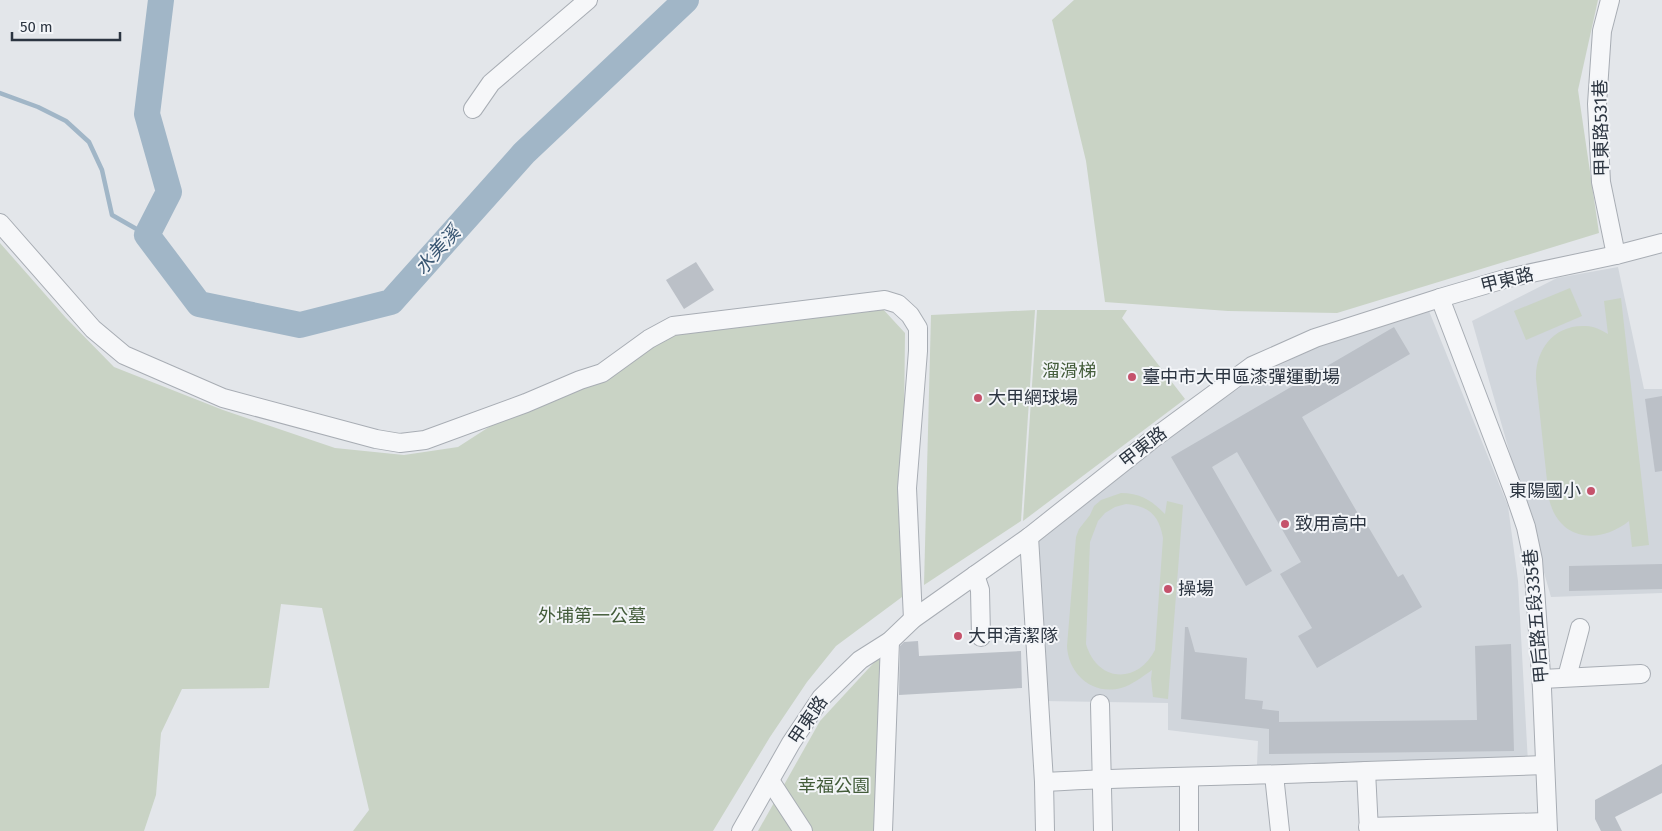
<svg xmlns="http://www.w3.org/2000/svg" width="1662" height="831" font-family="'Fira Sans','Noto Sans TC',sans-serif">
<style>
.built{fill:#d1d6dc}
.green{fill:#c9d3c5;fill-rule:evenodd}
.lines{fill:none;stroke-linecap:round;stroke-linejoin:round}
.stream{stroke:#a1b6c7;stroke-width:4.5}
.river{stroke:#a1b6c7;stroke-width:26}
.building{fill:#bbc0c7}
.minor-casing{stroke:#a8adb4;stroke-width:20}
.minor{stroke:#f6f7f9;stroke-width:18}
.poi-dot{fill:#c5526b;stroke:#f3f5f8;stroke-width:2}
.labels{text-anchor:middle;stroke-width:4;stroke-linejoin:round;paint-order:stroke}
.street-label{font-size:18px;fill:#2c3541;stroke:#f3f5f8}
.park-label{font-size:18px;fill:#435c3a;stroke:#f3f5f8}
.poi-label{font-size:18px;fill:#2c3541;stroke:#f3f5f8;text-anchor:start}
.water-label{font-size:19px;font-style:italic;fill:#395672;stroke:#f3f5f8}
</style>
<rect width="100%" height="100%" fill="#e3e6ea"/>
<!-- built -->
<g class="built">
<path d="M1618 267 1644 389H1662V593L1551 597 1472 321 1557 278Z"/>
<path d="M1429 311 1508 506 1518 581 1528 763 1257 765 1258 741 1168 730V703L1043 701 1036 542 1185 425 1257 376 1326 343Z"/>
</g>
<!-- green -->
<g class="green">
<path d="M1074 0H1598L1578 90 1599 233 1337 313 1228 311 1105 302 1086 161 1052 20Z"/>
<path d="M0 243 66 318 114 367 223 410 335 448 404 455 458 447 489 427 536 404 597 384 661 332 881 307 905 333 902 597 836 646 807 682 770 737 713 831H353L369 810 322 608 281 604 269 688 182 689 161 733 156 795 144 831H0Z"/>
<path d="M1570 288 1582 316 1526 340 1514 311Z"/>
<path d="M1621 298 1649 545 1632 547 1629 521C1599 545 1559 541 1549 499L1536 379C1535 350 1554 324 1586 326 1594 326 1601 330 1608 334L1604 301Z"/>
<path d="M1035 310 1021 521 924 585 931 315Z"/>
<path d="M1037 310H1127L1122 318 1185 399 1023 521Z"/>
<path d="M1121 493C1141 493 1152 501 1165 514L1167 501 1183 505 1168 699 1153 697 1151 679 1152 670C1142 677 1132 685 1121 688 1092 696 1068 673 1067 646L1076 537 1079 529 1090 515 1094 506 1101 500ZM1126 504C1149 506 1159 515 1163 538L1155 650C1137 685 1097 682 1086 644L1090 542 1098 521 1105 513 1115 507Z"/>
<path d="M881 655 878 831H758L820 721Z"/>
</g>
<g class="lines">
<!-- stream -->
<path class="stream" d="M0 93 38 107 66 121 89 142 102 170 112 215 147 235"/>
<!-- river -->
<path class="river" d="M161 0 147 114 169 192 147 235 199 304 300 325 391 302 524 153 686 0"/>
</g>
<!-- building -->
<g class="building">
<path d="M696 262 714 290 684 309 666 280Z"/>
<path d="M1394 327 1410 354 1302 417 1364 524 1366 523 1398 577 1403 574 1422 607 1317 668 1298 636 1312 628 1280 574 1301 562 1237 452 1212 467 1272 571 1246 586 1171 457Z"/>
<path d="M1662 396V471L1655 472 1645 399Z"/>
<path d="M1662 564V589L1569 591V566Z"/>
<path d="M1185 627H1188L1195 652 1247 658 1245 699 1263 701 1262 709 1279 711V722L1477 720 1475 646 1511 644 1514 751 1269 754V729L1181 719Z"/>
<path d="M918 641 919 656 1021 651 1022 688 899 695 900 646 904 642Z"/>
<path d="M1662 764V793L1615 817 1622 831H1601L1595 819V800Z"/>
</g>
<g class="lines">
<defs>
<g id="minor">
<path d="M1610 0 1602 31 1597 104 1601 182 1616 255"/>
<path d="M473 109 491 83 588 0"/>
<path d="M0 223 93 329 124 355 223 398 376 439 400 443 425 440 526 403 580 380 602 373 649 339 673 326 885 300 898 304 910 315 918 328V351L907 488 913 619"/>
<path d="M1440 298 1515 495 1526 527 1533 560 1542 689 1548 831"/>
<path d="M1029 537 1044 782 1045 831"/>
<path d="M975 575 980 590 981 637"/>
<path d="M1567 677 1580 628"/>
<path d="M1542 679 1641 674"/>
<path d="M1100 704 1103 831"/>
<path d="M1366 771 1545 765"/>
<path d="M1274 775 1280 831"/>
<path d="M1189 778V831"/>
<path d="M771 782 803 831"/>
<path d="M1044 782C1151 776 1259 776 1366 771L1369 831"/>
<path d="M1368 827 1547 822"/>
<path d="M741 831 791 743 821 698 860 660 890 641 913 619 1029 537 1154 438 1252 366 1315 338 1440 298 1508 278 1616 255 1662 243"/>
<path d="M883 831 890 641"/>
</g>
</defs>
<!-- minor casing -->
<use href="#minor" class="minor-casing"/>
<!-- minor -->
<use href="#minor" class="minor"/>
</g>
<!-- markers -->
<g class="poi-dot">
<circle cx="1132" cy="377" r="5"/>
<circle cx="978" cy="398" r="5"/>
<circle cx="1591" cy="491" r="5"/>
<circle cx="1285" cy="524" r="5"/>
<circle cx="1168" cy="589" r="5"/>
<circle cx="958" cy="636" r="5"/>
</g>
<g class="labels">
<!-- street labels -->
<g class="street-label">
<text transform="translate(1601 128) rotate(-91)" y="6">甲東路531巷</text>
<text transform="translate(1507 280) rotate(-14)" y="6">甲東路</text>
<text transform="translate(1143 447) rotate(-38)" y="6">甲東路</text>
<text transform="translate(1536 616) rotate(-95)" y="6">甲后路五段335巷</text>
<text transform="translate(808 720) rotate(-56)" y="6">甲東路</text>
</g>
<!-- park labels -->
<g class="park-label">
<text x="1069" y="377">溜滑梯</text>
<text x="592" y="622">外埔第一公墓</text>
<text x="834" y="792">幸福公園</text>
</g>
<!-- poi labels -->
<g class="poi-label">
<text x="1142" y="383">臺中市大甲區漆彈運動場</text>
<text x="988" y="404">大甲網球場</text>
<text x="1581" y="497" text-anchor="end">東陽國小</text>
<text x="1295" y="530">致用高中</text>
<text x="1178" y="595">操場</text>
<text x="968" y="642">大甲清潔隊</text>
</g>
<!-- water labels -->
<g class="water-label">
<text transform="translate(437 250) rotate(-48)" y="7">水美溪</text>
</g>
</g>
<!-- scale -->
<path d="M12 32v8h108v-8" fill="none" stroke="#2c3541" stroke-width="2.5"/>
<text x="20" y="32" font-size="15" fill="#2c3541" stroke="#f3f5f8" stroke-width="4" paint-order="stroke">50 m</text>
</svg>
